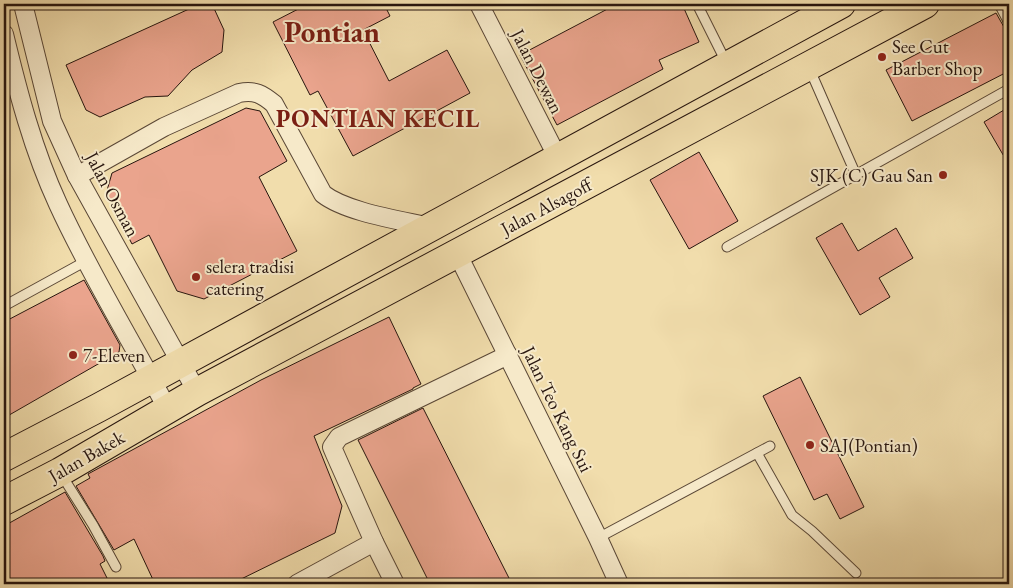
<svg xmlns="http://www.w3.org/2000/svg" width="1013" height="588" font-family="'EB Garamond',serif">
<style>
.building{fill:#eaa48d;stroke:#27150e}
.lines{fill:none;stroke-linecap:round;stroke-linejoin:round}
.service-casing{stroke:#5a4736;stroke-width:11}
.minor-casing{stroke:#5a4736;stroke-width:20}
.trunk-casing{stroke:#27150e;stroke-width:30}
.service{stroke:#f6e9c9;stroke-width:9}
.minor{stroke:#f6e9c9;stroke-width:18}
.trunk{stroke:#f1ddac;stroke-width:28}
.poi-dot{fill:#8f2418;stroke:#f6e9c9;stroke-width:2}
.labels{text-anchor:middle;stroke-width:4;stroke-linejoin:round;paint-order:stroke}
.poi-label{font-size:19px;fill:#27150e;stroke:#f6e9c9;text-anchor:start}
.street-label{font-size:19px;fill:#27150e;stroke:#f6e9c9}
.district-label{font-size:24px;font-weight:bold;letter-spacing:1px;fill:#7a1f14;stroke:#f6e9c9}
.town-label{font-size:29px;font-weight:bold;fill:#7a1f14;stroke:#f6e9c9}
</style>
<rect width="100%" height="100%" fill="#f1ddac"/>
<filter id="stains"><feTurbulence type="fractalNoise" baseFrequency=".004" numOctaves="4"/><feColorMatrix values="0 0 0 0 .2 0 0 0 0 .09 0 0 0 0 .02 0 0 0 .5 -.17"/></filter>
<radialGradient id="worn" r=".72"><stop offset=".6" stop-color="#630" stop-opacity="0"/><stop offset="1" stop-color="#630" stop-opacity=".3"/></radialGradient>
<!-- building -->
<g class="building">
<path d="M200 4H212L224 30 222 52 192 70 168 96 145 97 100 117 86 110 66 65Z"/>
<path d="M308 4H384L390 16 363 30 389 81 447 50 470 93 353 156 318 91 310 95 273 22Z"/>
<path d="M617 4H682L699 42 659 60 663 69 557 125 520 55Z"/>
<path d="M996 13 1009 36V71L912 121 886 70Z"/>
<path d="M1009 107V165L984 122Z"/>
<path d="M246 108 260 111 287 161 259 177 297 251 204 299 177 291 149 235 132 244 106 194 112 173Z"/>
<path d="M699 152 738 221 689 249 650 180Z"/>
<path d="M842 223 858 251 896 228 913 258 879 278 890 297 860 315 816 238Z"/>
<path d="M84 280 120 345 119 352 4 418V322Z"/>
<path d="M389 317 421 384 413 388V389L314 436 342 506 335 533 231 584H155L134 539 114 550 76 486 90 478 88 474 261 380Z"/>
<path d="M800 377 864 507 840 519 827 494 814 500 763 396Z"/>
<path d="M423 408 512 584H430L358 440Z"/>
<path d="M65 492 103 556 105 561 100 564 110 584H4V526Z"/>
</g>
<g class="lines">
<defs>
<g id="service">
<path d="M697 4 727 64"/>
<path d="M999 4 1009 23"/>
<path d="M810 70 856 175"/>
<path d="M727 247 1009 89"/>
<path d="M4 306 86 261"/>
<path d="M757 453 792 515 812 531 856 573"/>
<path d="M61 474 93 525 116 567"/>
<path d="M598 538 770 446"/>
</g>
<g id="minor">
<path d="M23 4 52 121 77 176 197 392"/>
<path d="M479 4 558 158"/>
<path d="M4 34C18 92 33 150 58 204 90 274 131 340 167 408"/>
<path d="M77 176 164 127 239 93C255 90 262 94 274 104L323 194C346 212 399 220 430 227"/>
<path d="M457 253 598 538 619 584"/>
<path d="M297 584 374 542"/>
<path d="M395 584 374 542 335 454 332 447 339 437 508 355"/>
</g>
<g id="trunk">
<path d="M4 457 98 408 841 4"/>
<path d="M4 501 60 472 197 392 925 4"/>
</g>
</defs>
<!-- service casing -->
<use href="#service" class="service-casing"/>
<!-- minor casing -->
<use href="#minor" class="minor-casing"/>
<!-- trunk casing -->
<use href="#trunk" class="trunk-casing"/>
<!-- service -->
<use href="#service" class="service"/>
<!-- minor -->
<use href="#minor" class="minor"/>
<!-- trunk -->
<use href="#trunk" class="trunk"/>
</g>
<!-- markers -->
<g class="poi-dot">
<circle cx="882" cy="57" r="5"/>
<circle cx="943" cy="175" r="5"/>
<circle cx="196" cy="277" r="5"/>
<circle cx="73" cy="355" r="5"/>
<circle cx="810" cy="445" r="5"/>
</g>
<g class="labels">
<!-- poi labels -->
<g class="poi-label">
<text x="892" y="53">See Cut<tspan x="892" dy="22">Barber Shop</tspan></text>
<text x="933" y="182" text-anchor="end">SJK (C) Gau San</text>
<text x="206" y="273">selera tradisi<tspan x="206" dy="22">catering</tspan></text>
<text x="83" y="362">7-Eleven</text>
<text x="820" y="452">SAJ(Pontian)</text>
</g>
<!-- street labels -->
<g class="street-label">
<text transform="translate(538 71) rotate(63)" y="7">Jalan Dewan</text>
<text transform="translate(113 194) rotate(62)" y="7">Jalan Osman</text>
<text transform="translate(546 206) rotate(-28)" y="7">Jalan Alsagoff</text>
<text transform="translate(558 409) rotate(64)" y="7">Jalan Teo Kang Sui</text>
<text transform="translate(86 456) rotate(-30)" y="7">Jalan Bakek</text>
</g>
<!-- district labels -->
<g class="district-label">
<text x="378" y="127">PONTIAN KECIL</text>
</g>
<!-- town labels -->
<g class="town-label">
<text x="332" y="42">Pontian</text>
</g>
</g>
<!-- margin -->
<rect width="1013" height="588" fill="none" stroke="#f1ddac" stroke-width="20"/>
<rect x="5" y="5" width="1003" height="578" fill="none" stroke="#27150e" stroke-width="2.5"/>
<rect x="10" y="10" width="993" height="568" fill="none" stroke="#27150e"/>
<rect width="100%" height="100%" filter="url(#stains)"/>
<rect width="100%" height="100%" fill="url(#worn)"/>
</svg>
